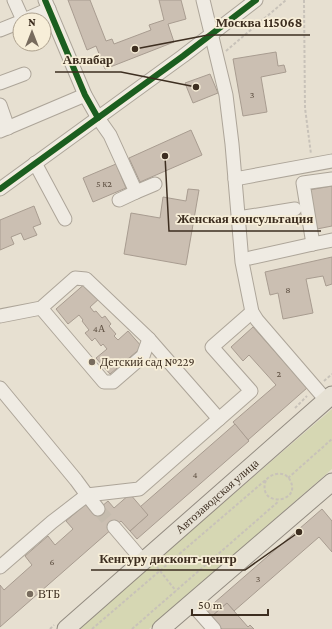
<svg xmlns="http://www.w3.org/2000/svg" width="332" height="629" font-family="'Crimson Pro',serif">
<style>
.green{fill:#d6d7b3}
.building{fill:#cbbfb2;stroke:#a89c90}
.lines{fill:none;stroke-linecap:round;stroke-linejoin:round}
.minor-tunnel{stroke:#c5bcae;stroke-width:13;stroke-dasharray:13 6;stroke-linecap:butt}
.minor-casing{stroke:#ada599;stroke-width:15}
.major-casing{stroke:#928b80;stroke-width:19}
.path{stroke:#c8c2b9;stroke-width:2;stroke-dasharray:3 2;stroke-linecap:butt}
.minor{stroke:#efebe3;stroke-width:13}
.major{stroke:#e6e1d4;stroke-width:17}
.cycleway-casing{stroke:#f7eed8;stroke-width:8}
.cycleway{stroke:#1b5e20;stroke-width:6}
.poi-dot{fill:#786c5e;stroke:#f7eed8;stroke-width:1.5}
.labels{text-anchor:middle;stroke-width:3.5;stroke-linejoin:round;paint-order:stroke}
.number-label{font-size:10px;fill:#605244}
.poi-label{font-size:12px;fill:#3d2e20;stroke:#f7eed8;text-anchor:start}
.street-label{font-size:12px;fill:#3d2e20;stroke:#f7eed8}
.leader{fill:none;stroke:#3d2e20;stroke-width:1.5}
.callout-dot{fill:#3d2e20;stroke:#f7eed8;stroke-width:1.5}
.callout-label{font-size:13px;text-anchor:middle;font-weight:bold;fill:#3d2e20;stroke:#f7eed8;stroke-width:3.5;stroke-linejoin:round;paint-order:stroke}
</style>
<rect width="100%" height="100%" fill="#e7e0d1"/>
<!-- green -->
<path class="green" d="M332 409V469L149 629H77Z"/>
<!-- building -->
<g class="building">
<path d="M68 0H90L106 41 112 39 114 44 151 30 149 25 164 20 159 0H181L186 19 168 24 174 42 105 69 96 46 87 50Z"/>
<path d="M276 52 278 66 284 65 286 72 261 77 267 112 243 116 233 59Z"/>
<path d="M210 74 218 93 193 103 185 83Z"/>
<path d="M191 130 202 155 140 182 129 158Z"/>
<path d="M116 164 126 188 93 202 83 178Z"/>
<path d="M332 186V226L317 229 309 190Z"/>
<path d="M188 189 199 190 186 265 124 254 131 213 160 218 163 197 186 201Z"/>
<path d="M34 206 41 224 33 227 37 235 24 240 21 233 11 237 14 244 0 250V220Z"/>
<path d="M332 257V284L326 286 323 276 306 279 313 313 283 319 278 293 270 295 265 272Z"/>
<path d="M87 282 100 298 90 307 94 312 96 311 102 318 105 316 111 324 109 326 116 334 114 336 118 340 128 331 142 347 110 374 96 358 107 349 103 344 101 346 95 338 92 341 85 333 89 330 82 321 83 320 79 315 68 324 56 309Z"/>
<path d="M253 327 307 388 248 440 233 422 276 385 249 355 243 361 231 347Z"/>
<path d="M235 424 249 441 137 539 130 531 148 515 140 507Z"/>
<path d="M130 494 148 515 130 531 121 521 0 627V585L4 590 32 565 25 556 48 536 55 545 73 529 66 521 86 504 94 513 108 501 114 508Z"/>
<path d="M322 509 332 521V552L319 537 234 611 227 603 211 617 206 610Z"/>
<path d="M227 603 248 627 250 625 254 629H222L211 617Z"/>
</g>
<g class="lines">
<!-- minor-tunnel -->
<path class="minor-tunnel" d="M98 509 114 527"/>
<defs>
<g id="minor">
<path d="M14 0 23 20"/>
<path d="M45 0 85 95 98 118 110 135 136 192 155 184"/>
<path d="M203 0 226 95 232 144 242 262 252 312 257 320 326 400"/>
<path d="M24 20 49 9"/>
<path d="M0 30 20 22"/>
<path d="M0 83 24 74"/>
<path d="M0 105 8 128"/>
<path d="M0 131 85 95"/>
<path d="M35 163 65 219"/>
<path d="M235 179 332 161"/>
<path d="M332 179 303 183 313 244 332 240"/>
<path d="M0 189 183 56 256 0"/>
<path d="M119 200 136 192"/>
<path d="M238 218 295 209"/>
<path d="M250 258 313 244"/>
<path d="M0 316 41 308 104 382H113L143 356 149 339 86 279 75 278 41 308"/>
<path d="M149 339 219 419"/>
<path d="M0 388 76 480 87 495 139 489 251 391 212 347 252 312"/>
<path d="M114 527 143 561"/>
<path d="M0 567 52 522 87 495 98 509"/>
<path d="M191 603 214 629"/>
</g>
<g id="major">
<path id="s1" d="M66 629 332 395"/>
<path d="M161 629 332 482"/>
</g>
</defs>
<!-- minor casing -->
<use href="#minor" class="minor-casing"/>
<!-- major casing -->
<use href="#major" class="major-casing"/>
<!-- path -->
<g class="path">
<path d="M304 0 305 108 311 154"/>
<path d="M226 51 286 0"/>
<path d="M324 381 332 374"/>
<path d="M295 408 307 396"/>
<path d="M288 478 332 439"/>
<path d="M157 567 176 591"/>
<path d="M50 629 54 625"/>
<path d="M92 629 269 477C277 472 287 472 291 482 300 504 256 507 266 480"/>
<path d="M132 629 279 501"/>
</g>
<!-- minor -->
<use href="#minor" class="minor"/>
<!-- major -->
<use href="#major" class="major"/>
<defs>
<g id="cycleway">
<path d="M45 0 85 95 98 118"/>
<path d="M0 189 183 56 256 0"/>
</g>
</defs>
<!-- cycleway casing -->
<use href="#cycleway" class="cycleway-casing"/>
<!-- cycleway -->
<use href="#cycleway" class="cycleway"/>
</g>
<!-- markers -->
<g class="poi-dot">
<circle cx="92" cy="362" r="4"/>
<circle cx="30" cy="594" r="4"/>
</g>
<g class="labels">
<!-- number labels -->
<g class="number-label">
<text x="252" y="98">3</text>
<text x="104" y="187">5 к2</text>
<text x="288" y="293">8</text>
<text x="99" y="332">4А</text>
<text x="279" y="377">2</text>
<text x="195" y="478">4</text>
<text x="52" y="565">6</text>
<text x="258" y="582">3</text>
</g>
<!-- poi labels -->
<g class="poi-label">
<text x="100" y="366">Детский сад №229</text>
<text x="38" y="598">ВТБ</text>
</g>
<!-- street labels -->
<g class="street-label">
<text dy="4" stroke="none"><textPath href="#s1" startOffset="201">Автозаводская улица</textPath></text>
</g>
</g>
<!-- callouts -->
<path class="leader" d="M135 49L208 35H310M196 87L121 72H55M165 156L169 231H321M299 532L245 570H91"/>
<g class="callout-dot">
<circle cx="135" cy="49" r="4"/>
<circle cx="196" cy="87" r="4"/>
<circle cx="165" cy="156" r="4"/>
<circle cx="299" cy="532" r="4"/>
</g>
<g class="callout-label">
<text x="259" y="27">Москва 115068</text>
<text x="88" y="64">Авлабар</text>
<text x="245" y="223">Женская консультация</text>
<text x="168" y="563">Кенгуру дисконт-центр</text>
</g>
<!-- north arrow -->
<g transform="translate(32 32)"><circle r="19" fill="#f7eed8" stroke="#ada18e"/>
<path d="M0-3L7 15L0 10L-7 15Z" fill="#786c5e"/>
<text y="-6" font-size="11" font-weight="bold" text-anchor="middle" fill="#3d2e20">N</text>
</g>
<!-- scale -->
<path d="M192 609v6h76v-6" fill="none" stroke="#3d2e20" stroke-width="2"/>
<text x="198" y="609" font-size="12" fill="#3d2e20" stroke="#f7eed8" stroke-width="3" paint-order="stroke">50 m</text>
</svg>
